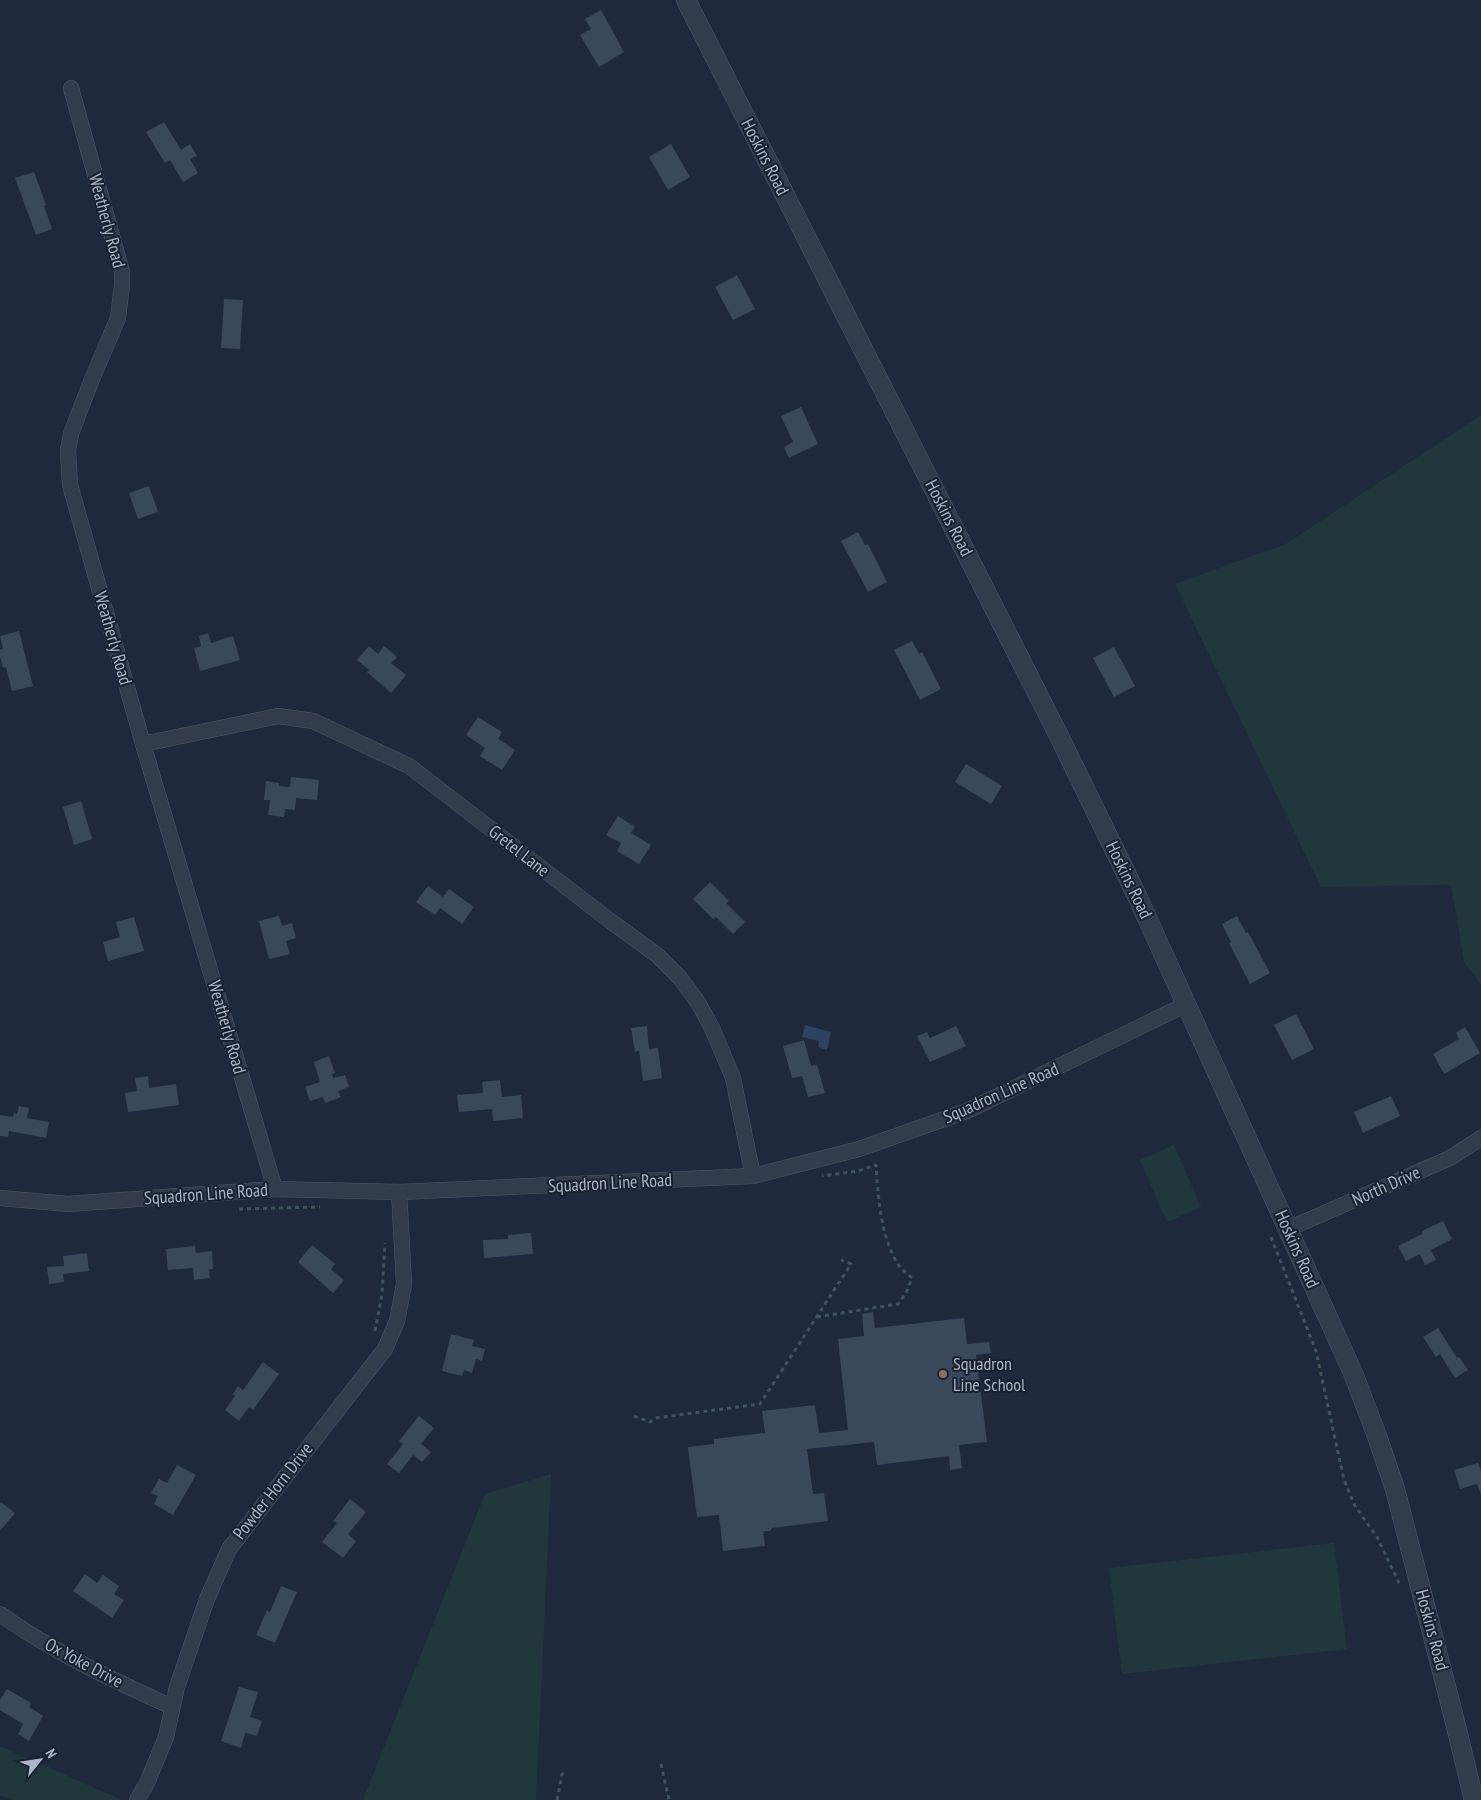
<svg xmlns="http://www.w3.org/2000/svg" width="1481" height="1800" font-family="'PT Sans Narrow',sans-serif">
<style>
.park{fill:#20383c}
.water{fill:#2e4262}
.building{fill:#3a485b}
.lines{fill:none;stroke-linecap:round;stroke-linejoin:round}
.minor-casing{stroke:#505968;stroke-width:16}
.tertiary-casing{stroke:#505968;stroke-width:20}
.path{stroke:#3e5559;stroke-width:3;stroke-dasharray:4 4;stroke-linecap:butt}
.minor{stroke:#323c4b;stroke-width:15}
.tertiary{stroke:#323c4b;stroke-width:19}
.education-dot{fill:#8d6e63;stroke:#18212f;stroke-width:2}
.labels{text-anchor:middle;stroke-width:4;stroke-linejoin:round;paint-order:stroke}
.street-label{font-size:18px;fill:#adb6c7;stroke:#18212f}
.poi-label{font-size:18px;fill:#adb6c7;stroke:#18212f;text-anchor:start}
</style>
<rect width="100%" height="100%" fill="#1e2a3b"/>
<!-- park -->
<g class="park">
<path d="M1481 415V984L1464 962 1451 885 1321 887 1175 584 1286 544Z"/>
<path d="M1174 1145 1201 1207 1167 1222 1140 1160Z"/>
<path d="M551 1474 536 1800H363L485 1494Z"/>
<path d="M1334 1543 1347 1649 1122 1674 1109 1568Z"/>
<path d="M0 1747H2L122 1800H13L0 1795Z"/>
</g>
<!-- water -->
<path class="water" d="M805 1025 831 1032 827 1050 818 1047 819 1041 802 1037Z"/>
<!-- building -->
<g class="building">
<path d="M601 10 624 52 599 67 580 35 591 29 585 19Z"/>
<path d="M164 122 181 150 190 144 197 156 190 159 198 173 183 182 170 160 165 163 146 132Z"/>
<path d="M671 144 690 177 668 190 649 157Z"/>
<path d="M34 172 46 205 44 206 52 229 36 235 15 178Z"/>
<path d="M737 275 755 309 733 320 715 287Z"/>
<path d="M224 299 243 300 240 349 221 348Z"/>
<path d="M801 407 818 444 789 458 784 447 793 442 781 416Z"/>
<path d="M149 486 158 512 138 519 129 493Z"/>
<path d="M858 532 865 545 868 544 887 582 868 592 841 541Z"/>
<path d="M19 631 33 686 12 691 6 667 3 668 0 656V650L3 649 0 636Z"/>
<path d="M208 633 211 643 233 636 240 660 200 671 194 648 201 646 199 636Z"/>
<path d="M912 641 919 654 922 652 941 689 920 700 894 650Z"/>
<path d="M369 646 378 654 384 646 397 657 391 663 406 675 391 693 367 672 369 670 357 660Z"/>
<path d="M1114 647 1135 686 1114 697 1093 658Z"/>
<path d="M478 717 502 732 498 739 515 750 502 770 480 756 485 748 466 735Z"/>
<path d="M966 764 1002 786 991 804 955 782Z"/>
<path d="M291 777 319 780 317 800 296 798 295 810 285 809 284 817 268 815 270 800H264L266 781 279 783V786L290 787Z"/>
<path d="M81 801 92 839 74 845 63 807Z"/>
<path d="M618 816 635 827 631 833 651 845 639 864 617 851 621 843 606 835Z"/>
<path d="M710 882 729 901 726 903 745 922 733 934 716 917 713 919 693 899Z"/>
<path d="M428 886 443 897 449 889 474 907 462 924 440 908 435 915 416 902Z"/>
<path d="M279 916 282 926 292 923 296 938 286 941 290 954 269 959 259 921Z"/>
<path d="M1237 916 1246 933 1248 932 1270 973 1250 984 1229 943 1231 942 1222 924Z"/>
<path d="M134 917 144 951 108 961 103 942 120 937 116 922Z"/>
<path d="M1296 1014 1314 1049 1292 1060 1274 1025Z"/>
<path d="M647 1026 649 1049 658 1048 662 1078 643 1081 639 1051 635 1052 631 1028Z"/>
<path d="M956 1026 966 1046 930 1062 917 1036 927 1032 930 1038Z"/>
<path d="M1465 1027 1480 1053 1444 1074 1433 1054 1459 1039 1456 1033Z"/>
<path d="M804 1040 811 1066 817 1065 825 1093 808 1097 802 1076 792 1078 783 1046Z"/>
<path d="M329 1056 335 1073 332 1074 333 1078 345 1075 349 1087 338 1091 341 1097 325 1103 323 1097 310 1101 305 1087 320 1082 314 1062Z"/>
<path d="M148 1076 149 1088 176 1084 179 1105 128 1112 125 1093 137 1091 135 1078Z"/>
<path d="M500 1080 502 1097 521 1095 523 1118 493 1121 492 1109 459 1112 457 1095 483 1093 482 1082Z"/>
<path d="M1391 1096 1400 1116 1363 1133 1354 1112Z"/>
<path d="M19 1106 29 1108 27 1118 49 1122 46 1138 9 1131 8 1137 0 1136V1115L13 1117 14 1113 17 1114Z"/>
<path d="M1443 1221 1452 1239 1431 1250 1436 1260 1425 1265 1420 1254 1406 1261 1398 1246 1422 1234V1231Z"/>
<path d="M531 1233 533 1254 484 1258 483 1240 508 1239V1235Z"/>
<path d="M312 1245 335 1264 331 1269 344 1280 333 1293 298 1262Z"/>
<path d="M195 1246 196 1253 212 1251 213 1269H209L210 1278 194 1280 193 1268 168 1270 166 1249Z"/>
<path d="M87 1253 89 1271 63 1274 64 1282 49 1284 47 1267 64 1266 63 1256Z"/>
<path d="M873 1312 875 1328 964 1318 967 1344 989 1342 991 1353 976 1355 987 1442 959 1445 962 1468 950 1470 949 1456 877 1465 874 1442 807 1449 813 1494 824 1493 828 1521 772 1528 770 1531H763L765 1546 723 1551 719 1515 697 1517 688 1447 714 1444V1439L765 1433 762 1411 815 1405 819 1433 848 1430 838 1339 864 1336 862 1314Z"/>
<path d="M1438 1328 1457 1358 1459 1357 1468 1370 1455 1378 1440 1354 1436 1357 1423 1337Z"/>
<path d="M451 1334 474 1340 472 1346 485 1349 482 1361 476 1359 472 1373 464 1370 462 1376 442 1371Z"/>
<path d="M263 1362 279 1374 253 1410 249 1407 239 1421 225 1410 235 1396 233 1394 238 1386 243 1390Z"/>
<path d="M419 1416 434 1428 421 1444 431 1452 422 1462 413 1455 399 1473 387 1464 403 1444 399 1441Z"/>
<path d="M1478 1463 1481 1471V1495L1477 1484 1460 1489 1454 1470Z"/>
<path d="M177 1465 196 1475 173 1515 154 1504 158 1496 151 1493 159 1479 167 1483Z"/>
<path d="M350 1499 366 1512 348 1534 356 1541 343 1558 322 1542 337 1523 333 1521Z"/>
<path d="M1 1502 15 1513 0 1531V1504Z"/>
<path d="M85 1574 97 1583 103 1575 119 1586 114 1594 124 1600 112 1618 73 1591Z"/>
<path d="M281 1586 297 1592 275 1643 256 1635 267 1610 270 1612Z"/>
<path d="M239 1687 258 1692 250 1717 262 1721 257 1736 245 1733 241 1748 221 1741Z"/>
<path d="M7 1689 31 1703 29 1707 43 1716 29 1741 18 1734 23 1724 0 1710V1700Z"/>
</g>
<g class="lines">
<defs>
<g id="minor">
<path d="M71 88 122 272V285L118 318 90 384 71 434 68 450 70 485 143 744 275 1189"/>
<path d="M143 744 278 716 313 721 409 766 609 920 657 955 680 978 699 1004 712 1028 733 1078 753 1176"/>
<path d="M0 1198 68 1204 275 1189 399 1192 753 1176 859 1149 967 1111 1187 1004"/>
<path d="M1288 1229 1450 1158 1481 1138"/>
<path d="M0 1614C53 1652 113 1680 172 1707"/>
<path d="M137 1800 147 1783 166 1737 177 1687 207 1599 229 1549 385 1349 397 1321 404 1284 399 1192"/>
</g>
<path id="tertiary" d="M686 0 1059 736 1138 898 1353 1373 1377 1436 1395 1489 1452 1710 1474 1800"/>
</defs>
<!-- minor casing -->
<use href="#minor" class="minor-casing"/>
<!-- tertiary casing -->
<use href="#tertiary" class="tertiary-casing"/>
<!-- path -->
<g class="path">
<path d="M239 1209 320 1207"/>
<path d="M1271 1237 1316 1351 1344 1480 1355 1506 1377 1537 1400 1585"/>
<path d="M817 1317 898 1304 906 1293 912 1278C908 1274 903 1271 900 1267 881 1241 878 1196 876 1165L858 1171 822 1176"/>
<path d="M375 1331 382 1294 385 1243"/>
<path d="M634 1416 650 1422 656 1418 760 1404 851 1264 841 1260"/>
<path d="M661 1764 669 1800"/>
<path d="M557 1800 563 1770"/>
</g>
<!-- minor -->
<use href="#minor" class="minor"/>
<!-- tertiary -->
<use href="#tertiary" class="tertiary"/>
</g>
<!-- markers -->
<circle class="education-dot" cx="943" cy="1374" r="5"/>
<g class="labels">
<!-- street labels -->
<g class="street-label">
<text transform="translate(765 157) rotate(63)" y="6">Hoskins Road</text>
<text transform="translate(107 221) rotate(75)" y="6">Weatherly Road</text>
<text transform="translate(949 518) rotate(63)" y="6">Hoskins Road</text>
<text transform="translate(113 638) rotate(74)" y="6">Weatherly Road</text>
<text transform="translate(519 851) rotate(38)" y="6">Gretel Lane</text>
<text transform="translate(1129 880) rotate(64)" y="6">Hoskins Road</text>
<text transform="translate(227 1027) rotate(74)" y="6">Weatherly Road</text>
<text transform="translate(1001 1093) rotate(-24)" y="6">Squadron Line Road</text>
<text transform="translate(610 1183) rotate(-3)" y="6">Squadron Line Road</text>
<text transform="translate(1386 1186) rotate(-24)" y="6">North Drive</text>
<text transform="translate(206 1194) rotate(-4)" y="6">Squadron Line Road</text>
<text transform="translate(1297 1249) rotate(66)" y="6">Hoskins Road</text>
<text transform="translate(273 1491) rotate(-52)" y="6">Powder Horn Drive</text>
<text transform="translate(1432 1630) rotate(75)" y="6">Hoskins Road</text>
<text transform="translate(84 1663) rotate(28)" y="6">Ox Yoke Drive</text>
</g>
<!-- poi labels -->
<g class="poi-label">
<text x="953" y="1370">Squadron<tspan x="953" dy="21">Line School</tspan></text>
</g>
</g>
<!-- north arrow -->
<g transform="translate(40 1760) rotate(60)" stroke="#18212f" stroke-width="4" paint-order="stroke">
<path d="M0-4L9 19L0 12L-9 19Z" fill="#adb6c7"/>
<text y="-8" font-size="14" font-weight="bold" text-anchor="middle" fill="#adb6c7">N</text>
</g>
</svg>
